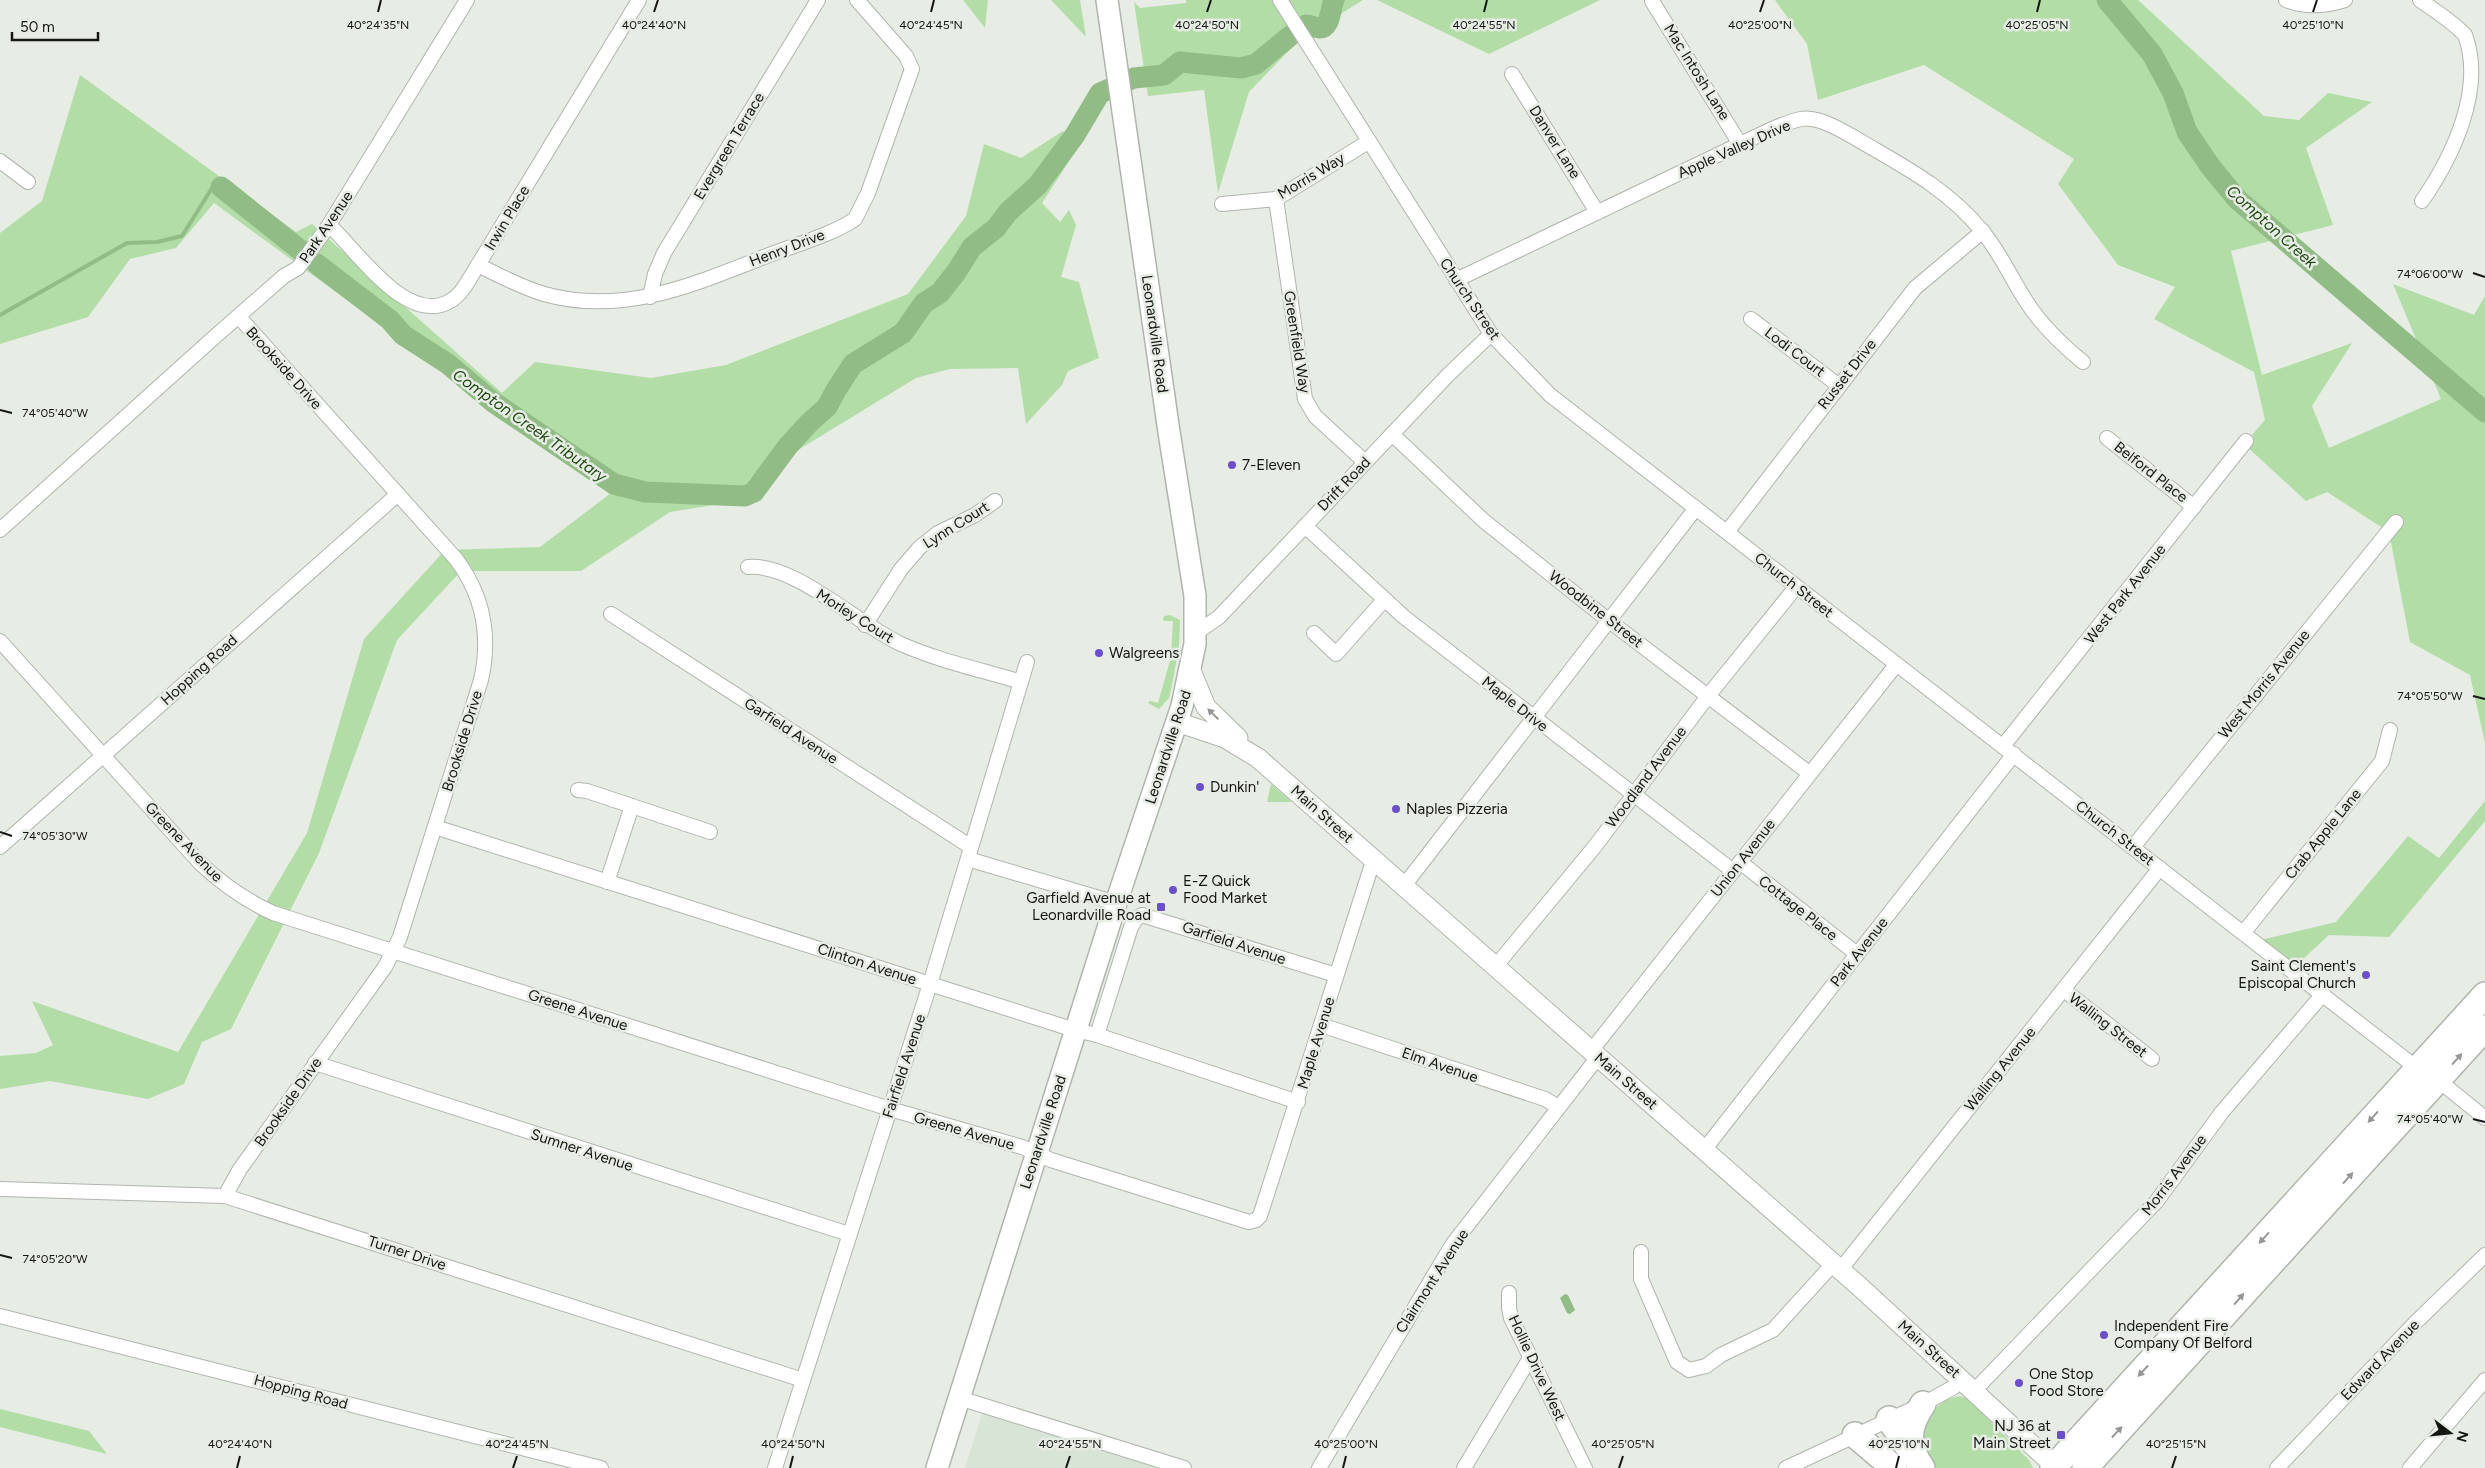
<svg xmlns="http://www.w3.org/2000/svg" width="2485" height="1468" font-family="Figtree,sans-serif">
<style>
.built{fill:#d8e4d5}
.green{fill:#b2dda7}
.water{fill:#91bc86}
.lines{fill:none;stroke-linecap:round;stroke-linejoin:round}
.stream{stroke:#91bc86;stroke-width:4}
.river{stroke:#91bc86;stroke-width:21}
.street-casing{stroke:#afb5ad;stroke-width:16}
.secondary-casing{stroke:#afb5ad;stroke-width:21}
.primary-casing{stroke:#afb5ad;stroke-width:24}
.highway-casing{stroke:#afb5ad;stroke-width:28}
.street{stroke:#fff;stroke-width:14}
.secondary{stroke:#fff;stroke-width:19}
.primary{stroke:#fff;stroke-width:21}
.highway{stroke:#fff;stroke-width:25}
.oneway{fill:#959695}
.ticks{fill:none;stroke:#141613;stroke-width:2}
.poi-dot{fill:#6b4fc8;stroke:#e7ede5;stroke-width:2}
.labels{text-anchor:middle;stroke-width:5;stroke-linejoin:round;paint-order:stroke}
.street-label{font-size:15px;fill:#141613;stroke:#e7ede5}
.poi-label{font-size:15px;fill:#141613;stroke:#e7ede5;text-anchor:start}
.water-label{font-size:16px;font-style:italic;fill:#1f4912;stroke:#e7ede5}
.ticks-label{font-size:12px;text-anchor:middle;fill:#141613;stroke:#e7ede5;stroke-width:5;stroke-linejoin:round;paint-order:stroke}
</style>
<rect width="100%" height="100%" fill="#e7ede5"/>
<!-- built -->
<path class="built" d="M984 1408 1162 1468H965Z"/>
<!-- green -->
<g class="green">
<path d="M963 0H988L985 28Z"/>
<path d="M1051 0H1080L1086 37 1052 1Z"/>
<path d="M1186 0H1363L1300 39 1249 92 1218 193 1204 90 1148 96 1134 2 1140 8 1186 3Z"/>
<path d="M1377 0H1600L1489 54Z"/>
<path d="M1775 0H2138L2264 116 2299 120 2328 93 2372 102 2306 148 2333 225 2231 251 2262 375 2352 343 2312 406 2329 448 2441 399 2393 284 2474 315 2485 296V743L2470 675 2410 642 2389 532 2327 492 2306 501 2244 444 2265 420 2254 372 2154 319 2175 287 2118 265 2058 184 2074 159 1924 65 1818 100 1807 44Z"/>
<path d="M80 75 296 232 312 224 502 393 535 362 651 378 726 365 908 294 966 216 984 144 1021 158 1063 131 1077 149 1042 203 1060 222 1069 210 1076 225 1061 277 1079 282 1099 358 1068 371 1062 385 1026 424 1018 368 950 369 916 378 749 480 752 499 670 512 581 571H461L397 640 319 853 231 1029 202 1042 184 1084 148 1099 50 1081 0 1089V1056L36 1053 53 1045 32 1001 178 1052 307 833 364 639 445 550 540 547 611 493 214 203 176 248 130 259 88 317 0 344V233L42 201Z"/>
<path d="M1170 615 1180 620 1179 646 1173 680 1169 698 1159 709 1148 703 1150 701 1158 703 1171 657 1173 621H1164L1163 619 1164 616Z"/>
<path d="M1271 784 1291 801V802H1267Z"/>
<path d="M2485 801V821L2389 937 2329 935 2290 971 2252 942 2336 922 2408 836 2439 858Z"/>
<path d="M1960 1396 1968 1399 2029 1460 2033 1468H1930L1918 1438C1928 1419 1935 1399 1960 1396Z"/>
<path d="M0 1409 89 1431 107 1454 0 1427Z"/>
</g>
<!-- water -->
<path class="water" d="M1565 1294 1568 1295 1575 1310 1570 1314 1567 1313 1560 1298Z"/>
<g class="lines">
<!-- stream -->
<path class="stream" d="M0 315 127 243 157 242 182 236 212 188 221 187"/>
<!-- river -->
<g class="river">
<path d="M2107 0 2152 54 2173 93 2187 132 2210 166 2237 199 2485 412"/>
<path d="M1306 25C1312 25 1314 28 1319 28 1331 29 1330 8 1334 0"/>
<path d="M221 187 300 250"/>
<path d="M317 264 390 320 403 335 448 364 493 402 614 484 645 492 745 496 754 492 788 446 809 423 827 407 836 390 853 364 903 333 924 303 940 293 957 271 972 247 996 228 1008 212 1038 185 1075 135 1100 93 1134 78 1164 75 1180 62 1241 68 1256 64 1290 36"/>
</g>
<defs>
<g id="street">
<path d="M1280 0 1491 334 1550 395 2418 1069"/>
<path d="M2286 0C2305 8 2326 6 2345 0"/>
<path d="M2420 0C2435 11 2452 21 2465 35 2485 89 2453 156 2422 201"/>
<path d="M1652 1 1740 144"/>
<path d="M1512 74 1597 212"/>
<path d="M0 161 28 182"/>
<path d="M1276 199 1305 399 1315 416 1365 462"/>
<path d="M1222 204 1276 199 1368 142"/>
<path d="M329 225C356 249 407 327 450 301 463 294 470 277 478 265L639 0"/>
<path d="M478 265C500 276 521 287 544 294 622 316 693 285 764 257 791 246 832 235 855 219L868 193 912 69 906 56 857 0"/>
<path d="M1456 280 1755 137C1770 130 1785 122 1801 119 1822 115 1856 139 1874 149 1914 172 1952 194 1982 231 2000 252 2011 278 2026 301 2041 325 2061 344 2083 362"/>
<path d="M650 297 655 274 664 253 818 0"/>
<path d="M1751 319 1838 385"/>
<path d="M1392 434 1484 521 1608 620 1809 773"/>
<path d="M2107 438 2194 507"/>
<path d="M1305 526 1404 617 1733 871"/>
<path d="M0 530 210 341 284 276 298 268 329 225 467 0"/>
<path d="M1727 532 1915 288 1983 231"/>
<path d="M748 567C795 563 857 624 901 644 939 661 982 670 1021 682"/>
<path d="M611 614 971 847"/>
<path d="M865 625 901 569 920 547 938 533 975 515 995 501"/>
<path d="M1196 633 1219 617 1448 375 1491 334"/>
<path d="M1314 633 1336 654 1384 600"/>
<path d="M0 641 200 863C222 884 245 900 273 913L890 1109 1022 1147 1051 1160 1249 1222 1256 1220 1260 1216 1373 861"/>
<path d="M2003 746 2246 441"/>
<path d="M578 790 587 791 710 832"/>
<path d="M435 827 1075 1030 1097 1035 1298 1102"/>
<path d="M0 847 398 494"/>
<path d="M2133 847 2396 522"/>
<path d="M968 859 1116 903"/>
<path d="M1740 862 1857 954"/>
<path d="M607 882 632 806"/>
<path d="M1403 887 1696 508"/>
<path d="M2244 932 2382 761 2390 730"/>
<path d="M1495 967 1596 845 1708 696 1796 587"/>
<path d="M2064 990 2152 1059"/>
<path d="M1321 1025 1545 1099 1558 1107"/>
<path d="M1097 1035 1131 927 1136 919 1142 915 1336 975"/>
<path d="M1591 1051 1896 665"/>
<path d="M315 1063 849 1234"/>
<path d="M2438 1080 2485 1118"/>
<path d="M1704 1150 2014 754"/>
<path d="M0 1189 225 1196 803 1380"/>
<path d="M225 1196 240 1169 385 967 400 937 481 680C491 636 483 595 456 559L239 317"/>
<path d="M1641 1252V1279L1677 1362 1689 1370 1706 1366 1721 1355 1773 1330 1833 1264"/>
<path d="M1840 1270 2160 868"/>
<path d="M1509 1293V1308L1511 1318 1585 1468"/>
<path d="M0 1316 601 1468"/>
<path d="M1974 1391 2156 1202 2222 1112 2323 994"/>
<path d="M959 1398 1184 1468"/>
<path d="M775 1468 930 984 1027 662"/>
<path d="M1319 1468 1452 1245 1598 1057"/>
<path d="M1464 1468 1530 1358"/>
<path d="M1786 1468 1923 1404 1954 1387 1961 1378"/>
<path d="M2277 1468 2415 1323 2485 1255"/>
<path d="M2410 1468 2485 1380"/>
</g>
<g id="secondary">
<path d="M1191 671 1206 707 1238 738"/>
<path d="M1177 722 1225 738 1258 758 1860 1287 2057 1468"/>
</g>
<path id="primary" d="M937 1468 1116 903 1182 706 1195 644V596L1169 432 1107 0"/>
<g id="highway">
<path d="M1889 1419 1912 1453"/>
<path d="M1855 1435 1894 1468"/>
<path d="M1922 1468C1906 1445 1907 1427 1923 1404"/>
<path d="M2053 1468 2485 995"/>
<path d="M2085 1468 2485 1028"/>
</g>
</defs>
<!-- street casing -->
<use href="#street" class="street-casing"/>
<!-- secondary casing -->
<use href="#secondary" class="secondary-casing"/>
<!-- primary casing -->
<use href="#primary" class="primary-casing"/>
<!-- highway casing -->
<use href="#highway" class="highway-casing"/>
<!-- street -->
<use href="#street" class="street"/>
<!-- secondary -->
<use href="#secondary" class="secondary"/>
<!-- primary -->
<use href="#primary" class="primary"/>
<!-- highway -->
<use href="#highway" class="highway"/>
</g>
<!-- one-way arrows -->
<defs><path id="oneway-solid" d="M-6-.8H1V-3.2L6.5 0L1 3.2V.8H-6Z" transform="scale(1.25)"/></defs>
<g class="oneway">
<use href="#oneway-solid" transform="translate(1213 714) rotate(-135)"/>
<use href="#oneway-solid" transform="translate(2457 1059) rotate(-48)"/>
<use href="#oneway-solid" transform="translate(2373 1117) rotate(132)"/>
<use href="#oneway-solid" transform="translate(2348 1178) rotate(-48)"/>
<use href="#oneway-solid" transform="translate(2264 1238) rotate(132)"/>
<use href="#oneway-solid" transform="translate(2239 1299) rotate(-49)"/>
<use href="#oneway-solid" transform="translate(2143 1371) rotate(133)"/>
<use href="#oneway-solid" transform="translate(2117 1432) rotate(-47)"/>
</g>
<!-- ticks -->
<path class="ticks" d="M378 12 381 0M654 12 658 0M931 12 934 0M1207 12 1211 0M1484 12 1487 0M1760 12 1764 0M2037 12 2040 0M2313 12 2317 0M2473 273 2485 277M0 410 12 413M2473 696 2485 699M0 832 12 836M2473 1119 2485 1122M0 1255 12 1258M237 1468 240 1456M513 1468 517 1456M790 1468 793 1456M1066 1468 1070 1456M1343 1468 1346 1456M1619 1468 1623 1456M1896 1468 1899 1456M2172 1468 2176 1456"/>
<!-- markers -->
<g class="poi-dot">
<circle cx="1232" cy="465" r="5"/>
<circle cx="1099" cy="653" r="5"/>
<circle cx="1200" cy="787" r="5"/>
<circle cx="1396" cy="809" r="5"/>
<circle cx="1173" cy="890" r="5"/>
<rect x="1156" y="902" width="10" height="10" rx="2.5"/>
<circle cx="2366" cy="975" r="5"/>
<circle cx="2104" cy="1335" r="5"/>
<circle cx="2019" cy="1383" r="5"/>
<rect x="2056" y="1430" width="10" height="10" rx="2.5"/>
</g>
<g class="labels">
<!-- street labels -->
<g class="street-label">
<text transform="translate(1697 72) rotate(58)" y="5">Mac Intosh Lane</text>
<text transform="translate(1555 142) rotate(58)" y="5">Danver Lane</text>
<text transform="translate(729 146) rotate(-59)" y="5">Evergreen Terrace</text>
<text transform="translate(1734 149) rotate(-24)" y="5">Apple Valley Drive</text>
<text transform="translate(1311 176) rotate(-31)" y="5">Morris Way</text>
<text transform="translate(507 218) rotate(-59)" y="5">Irwin Place</text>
<text transform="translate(326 227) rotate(-56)" y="5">Park Avenue</text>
<text transform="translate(787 248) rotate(-21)" y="5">Henry Drive</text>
<text transform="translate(1470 299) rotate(56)" y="5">Church Street</text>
<text transform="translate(1155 334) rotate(82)" y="5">Leonardville Road</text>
<text transform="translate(1297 342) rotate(81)" y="5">Greenfield Way</text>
<text transform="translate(1795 352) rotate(37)" y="5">Lodi Court</text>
<text transform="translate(284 368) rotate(48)" y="5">Brookside Drive</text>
<text transform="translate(1847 374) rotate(-52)" y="5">Russet Drive</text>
<text transform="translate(2151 472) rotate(38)" y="5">Belford Place</text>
<text transform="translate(1344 484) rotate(-46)" y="5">Drift Road</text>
<text transform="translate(956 525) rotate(-32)" y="5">Lynn Court</text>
<text transform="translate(1794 585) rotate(38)" y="5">Church Street</text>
<text transform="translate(2125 594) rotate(-52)" y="5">West Park Avenue</text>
<text transform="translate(1596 609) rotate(38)" y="5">Woodbine Street</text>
<text transform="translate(855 616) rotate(32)" y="5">Morley Court</text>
<text transform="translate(199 670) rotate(-42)" y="5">Hopping Road</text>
<text transform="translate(2264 684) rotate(-51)" y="5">West Morris Avenue</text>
<text transform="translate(1515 704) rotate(38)" y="5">Maple Drive</text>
<text transform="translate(791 731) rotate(33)" y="5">Garfield Avenue</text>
<text transform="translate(462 741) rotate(-73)" y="5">Brookside Drive</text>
<text transform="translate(1168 747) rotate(-72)" y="5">Leonardville Road</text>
<text transform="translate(1646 777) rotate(-53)" y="5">Woodland Avenue</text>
<text transform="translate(1322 814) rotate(42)" y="5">Main Street</text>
<text transform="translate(2115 833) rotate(38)" y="5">Church Street</text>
<text transform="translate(2323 834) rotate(-51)" y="5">Crab Apple Lane</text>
<text transform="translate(184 842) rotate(46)" y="5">Greene Avenue</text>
<text transform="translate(1743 858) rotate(-52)" y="5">Union Avenue</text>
<text transform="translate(1798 908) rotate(38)" y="5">Cottage Place</text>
<text transform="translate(1234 943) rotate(18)" y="5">Garfield Avenue</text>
<text transform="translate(1859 952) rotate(-52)" y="5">Park Avenue</text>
<text transform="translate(867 964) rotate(18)" y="5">Clinton Avenue</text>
<text transform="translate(578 1010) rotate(18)" y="5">Greene Avenue</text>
<text transform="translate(2108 1025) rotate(38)" y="5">Walling Street</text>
<text transform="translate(1316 1043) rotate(-73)" y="5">Maple Avenue</text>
<text transform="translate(1440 1065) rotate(19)" y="5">Elm Avenue</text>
<text transform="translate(904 1066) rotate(-72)" y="5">Fairfield Avenue</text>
<text transform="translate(2000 1069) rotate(-51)" y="5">Walling Avenue</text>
<text transform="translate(1626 1081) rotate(41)" y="5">Main Street</text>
<text transform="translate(288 1102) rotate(-55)" y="5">Brookside Drive</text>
<text transform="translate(964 1131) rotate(16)" y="5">Greene Avenue</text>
<text transform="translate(1043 1132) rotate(-72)" y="5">Leonardville Road</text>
<text transform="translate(582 1150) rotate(18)" y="5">Sumner Avenue</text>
<text transform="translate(2174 1175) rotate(-53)" y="5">Morris Avenue</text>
<text transform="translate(407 1253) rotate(18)" y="5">Turner Drive</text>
<text transform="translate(1432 1281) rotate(-57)" y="5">Clairmont Avenue</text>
<text transform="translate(1929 1349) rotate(42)" y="5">Main Street</text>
<text transform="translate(2380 1360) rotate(-46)" y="5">Edward Avenue</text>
<text transform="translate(1537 1368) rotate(65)" y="5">Hollie Drive West</text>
<text transform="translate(301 1392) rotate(15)" y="5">Hopping Road</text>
</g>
<!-- poi labels -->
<g class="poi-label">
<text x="1242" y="470">7-Eleven</text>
<text x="1109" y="658">Walgreens</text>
<text x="1210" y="792">Dunkin'</text>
<text x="1406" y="814">Naples Pizzeria</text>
<text x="1183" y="886">E-Z Quick<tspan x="1183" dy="17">Food Market</tspan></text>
<text x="1151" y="903" text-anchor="end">Garfield Avenue at<tspan x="1151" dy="17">Leonardville Road</tspan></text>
<text x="2356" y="971" text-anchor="end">Saint Clement's<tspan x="2356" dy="17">Episcopal Church</tspan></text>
<text x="2114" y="1331">Independent Fire<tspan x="2114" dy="17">Company Of Belford</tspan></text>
<text x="2029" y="1379">One Stop<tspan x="2029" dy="17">Food Store</tspan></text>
<text x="2051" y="1431" text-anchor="end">NJ 36 at<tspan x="2051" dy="17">Main Street</tspan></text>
</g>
<!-- water labels -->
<g class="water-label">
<text transform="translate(2272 226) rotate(42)" y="6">Compton Creek</text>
<text transform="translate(530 425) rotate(35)" y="6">Compton Creek Tributary</text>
</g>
</g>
<g class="ticks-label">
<text x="378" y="29">40°24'35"N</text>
<text x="654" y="29">40°24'40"N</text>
<text x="931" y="29">40°24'45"N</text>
<text x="1207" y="29">40°24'50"N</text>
<text x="1484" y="29">40°24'55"N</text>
<text x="1760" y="29">40°25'00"N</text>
<text x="2037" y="29">40°25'05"N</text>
<text x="2313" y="29">40°25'10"N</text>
<text x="2430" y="278">74°06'00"W</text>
<text x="55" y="417">74°05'40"W</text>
<text x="2430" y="700">74°05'50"W</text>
<text x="55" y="840">74°05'30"W</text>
<text x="2430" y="1123">74°05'40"W</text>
<text x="55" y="1263">74°05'20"W</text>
<text x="240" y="1448">40°24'40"N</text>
<text x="517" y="1448">40°24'45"N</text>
<text x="793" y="1448">40°24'50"N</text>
<text x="1070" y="1448">40°24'55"N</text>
<text x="1346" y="1448">40°25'00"N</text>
<text x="1623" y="1448">40°25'05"N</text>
<text x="1899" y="1448">40°25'10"N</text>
<text x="2176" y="1448">40°25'15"N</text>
</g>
<!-- north arrow -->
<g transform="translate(2450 1433) rotate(106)" stroke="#e7ede5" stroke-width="4" paint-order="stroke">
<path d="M0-4L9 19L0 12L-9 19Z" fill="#141613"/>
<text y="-8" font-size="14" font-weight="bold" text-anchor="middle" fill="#141613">N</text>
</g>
<!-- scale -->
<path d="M12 32v8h86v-8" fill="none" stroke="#141613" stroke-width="2.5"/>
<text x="20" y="32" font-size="15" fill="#141613" stroke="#e7ede5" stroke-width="4" paint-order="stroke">50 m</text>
</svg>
